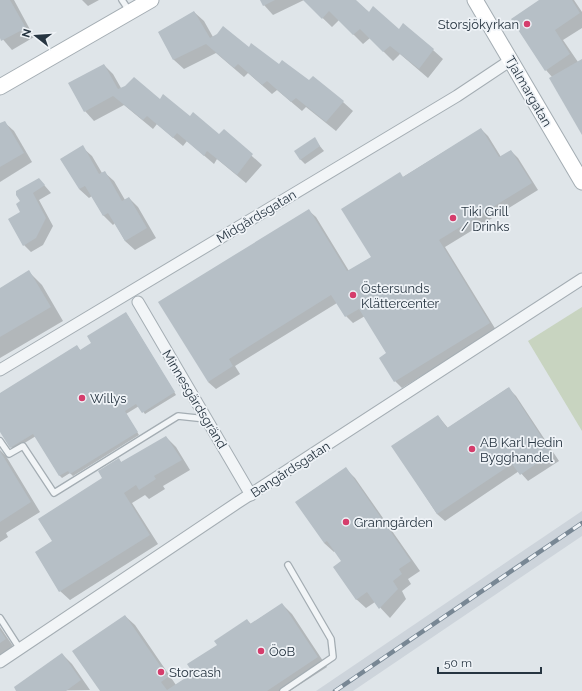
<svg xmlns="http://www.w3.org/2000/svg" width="582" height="691" font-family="Raleway,sans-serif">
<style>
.built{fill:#cdd4db}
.green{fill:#c8d4c0}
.shadow{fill:#0003}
.building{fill:#b6bfc6}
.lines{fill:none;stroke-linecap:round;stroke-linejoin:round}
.lane-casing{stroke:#a4adb3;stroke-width:8}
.street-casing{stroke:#a4adb3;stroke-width:13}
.secondary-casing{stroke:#a4adb3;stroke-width:17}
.lane{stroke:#f2f5f7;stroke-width:5.5}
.street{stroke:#f2f5f7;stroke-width:11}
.secondary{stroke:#fff;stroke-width:15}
.rail-casing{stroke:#788794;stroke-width:4.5}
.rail{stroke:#eff3f7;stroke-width:3;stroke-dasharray:9;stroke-linecap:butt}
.poi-dot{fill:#d53d6c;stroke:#eff3f7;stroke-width:1.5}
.labels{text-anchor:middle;stroke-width:3.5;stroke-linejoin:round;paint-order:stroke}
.poi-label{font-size:13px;fill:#273541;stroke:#eff3f7;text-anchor:start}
.street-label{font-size:13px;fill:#273541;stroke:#eff3f7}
</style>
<rect width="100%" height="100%" fill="#dfe5e9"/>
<!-- built -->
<path class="built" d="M582 511V536L353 691H316Z"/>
<!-- green -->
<path class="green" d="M582 307V431L528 341Z"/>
<!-- shadow -->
<g class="shadow">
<path d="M0 0H14L34 37 12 50 0 36Z"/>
<path d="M82 0H99L88 6Z"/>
<path d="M261 0H304L273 15 264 5Z"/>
<path d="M304 0H354L370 13 433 50 443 59 428 78 400 54 393 61 370 38 363 44 339 20 332 27Z"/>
<path d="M541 0H574L582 12V28L563 40 578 62 582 60V133L552 77 546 70Z"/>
<path d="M194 12 204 21 213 37 249 49 309 82 313 78 343 102 353 111 336 131 306 107 302 111 277 90 272 94 248 73 244 77 216 53 184 69 174 60 160 32Z"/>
<path d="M104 65 113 74 121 88 160 100 219 135 224 131 262 165 246 183 217 159 214 164 187 141 183 146 157 124 153 129 124 105 94 121 85 111Z"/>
<path d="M4 122 14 131 32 162 0 182V125Z"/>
<path d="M481 129 488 136 501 157 511 151 518 158 538 190 445 247 496 330 402 388 395 381 388 354 365 316 353 323 346 316 337 303 235 366 240 374 216 389 208 382 308 210 316 217 349 271 372 257 403 177Z"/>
<path d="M314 139 324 151 305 164 300 159Z"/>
<path d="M82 147 92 156 102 173 104 172 114 181 125 200 129 198 138 207 156 238 135 250 125 241 115 223 113 225 103 215 92 196 89 198 79 189Z"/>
<path d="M39 179 51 193 39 200 53 226 43 245 31 252 24 245 21 212V201Z"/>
<path d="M29 272 42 285 63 321 0 358V289Z"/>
<path d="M128 316 176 395 145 414 139 406 126 414 139 435 73 476 70 473 62 478 60 476 36 436 13 450 0 430V394L77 346 81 351 92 343Z"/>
<path d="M508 388 516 396 559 461 528 481 519 471 445 521 437 514 393 446 438 416 448 428Z"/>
<path d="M166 437 176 447 190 470 163 486 165 489 149 499 145 495 132 503 158 544 70 600 60 591 54 541 119 460 122 463Z"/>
<path d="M0 450 6 456 40 512 6 533 8 537 0 542Z"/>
<path d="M346 469 355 478 420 571 408 579 411 584 402 591 406 599 390 618 375 602 366 608 356 599 342 561 335 551 334 552 324 543Z"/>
<path d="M282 604 292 614 327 667 290 691H101L125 616 135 625 176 685 194 673 218 645 247 620 251 624Z"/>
<path d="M0 627 15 649 0 659Z"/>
<path d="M62 654 72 664 90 690 18 691Z"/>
</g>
<!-- building -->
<g class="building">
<path d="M0 0H10L26 28 1 41 0 38Z"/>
<path d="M260 0H275L263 6Z"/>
<path d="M303 0H356L369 12 373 6 399 29 403 23 434 49 419 69 390 46 383 52 360 29 353 35 329 11 322 19Z"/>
<path d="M539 0H572L580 13 555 30 570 54 545 71 511 19Z"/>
<path d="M194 11 210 38 217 34 223 26 249 47 251 43 279 64 282 60 309 80 313 76 344 101 326 122 296 98 291 102 267 81 262 85 238 64 234 68 206 44 173 60 158 32Z"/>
<path d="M582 59V135L549 78Z"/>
<path d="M104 64 118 89 125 86 134 77 160 99 163 94 190 116 193 112 219 134 224 129 253 154 237 175 207 151 204 156 177 133 173 138 147 116 143 120 113 96 84 112 68 83Z"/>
<path d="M5 121 24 153 0 167V123Z"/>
<path d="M481 128 499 157 511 150 532 183 439 240 490 323 394 382 379 358 386 353 359 309 345 317 331 295 229 359 233 366 208 382 158 302 309 209 347 271 371 257 341 209 400 172 403 177Z"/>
<path d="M315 137 320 146 300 160 294 151Z"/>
<path d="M83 145 99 174 105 171 122 201 129 197 147 228 125 241 108 213 103 216 85 186 79 189 60 159Z"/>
<path d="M39 178 45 185 33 193 46 218 36 238 23 246 8 219 20 212 16 204 20 201 16 195V191Z"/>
<path d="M29 270 51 307 0 337V288Z"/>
<path d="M126 312 175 392 142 413 136 404 125 411 138 432 70 474 68 471 59 476 33 434 10 448 0 432V393L77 345 80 350 91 343 87 336Z"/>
<path d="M509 387 552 453 520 475 512 464 437 514 391 446 438 415 447 428Z"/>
<path d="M166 436 182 460 154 476 156 479 139 490 136 485 124 493 150 535 59 592 35 552 52 541 38 519 102 478 98 471 119 458 121 462Z"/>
<path d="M0 451 31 502 0 522Z"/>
<path d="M346 467 411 561 399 569 402 574 393 581 398 589 379 609 367 592 356 600 333 567 341 561 327 541 324 543 295 502Z"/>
<path d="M282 603 318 657 267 691H100L72 651 125 615 168 677 161 682 167 690 193 673 187 664 217 645 214 641 247 619 250 624Z"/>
<path d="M0 630 6 639 0 643Z"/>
<path d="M62 653 81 680 66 691H16L14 687Z"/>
</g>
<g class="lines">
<defs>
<g id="lane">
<path d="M122 0 130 12"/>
<path d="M0 441 9 454 23 446 54 493 178 416 206 419"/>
<path d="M0 618 20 649"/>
<path d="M283 691 333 657 331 639 288 565"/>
</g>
<g id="street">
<path d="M138 302 251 495"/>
<path d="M0 370 457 96 511 60"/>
<path d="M0 662 237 503 582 279"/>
</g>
<g id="secondary">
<path d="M475 0 582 182"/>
<path d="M0 87 151 0"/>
</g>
</defs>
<!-- lane casing -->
<use href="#lane" class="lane-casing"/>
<!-- street casing -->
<use href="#street" class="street-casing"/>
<!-- secondary casing -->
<use href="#secondary" class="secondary-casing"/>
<!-- lane -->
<use href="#lane" class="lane"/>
<!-- street -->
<use href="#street" class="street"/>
<!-- secondary -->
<use href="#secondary" class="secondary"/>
<defs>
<path id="rail" d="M335 691 582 523"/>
</defs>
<!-- rail casing -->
<use href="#rail" class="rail-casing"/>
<!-- rail -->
<use href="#rail" class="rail"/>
</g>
<!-- markers -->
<g class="poi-dot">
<circle cx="527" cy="24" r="4"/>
<circle cx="453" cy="218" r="4"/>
<circle cx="353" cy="295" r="4"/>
<circle cx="82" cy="398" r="4"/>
<circle cx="472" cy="449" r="4"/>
<circle cx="346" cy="522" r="4"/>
<circle cx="261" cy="651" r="4"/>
<circle cx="161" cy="672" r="4"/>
</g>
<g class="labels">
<!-- poi labels -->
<g class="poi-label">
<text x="519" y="29" text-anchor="end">Storsjökyrkan</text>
<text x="461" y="216">Tiki Grill<tspan x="461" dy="15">/ Drinks</tspan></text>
<text x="361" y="293">Östersunds<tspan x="361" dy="15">Klättercenter</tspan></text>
<text x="90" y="403">Willys</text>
<text x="480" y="447">AB Karl Hedin<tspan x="480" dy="15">Bygghandel</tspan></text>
<text x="354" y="527">Granngården</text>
<text x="269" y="656">ÖoB</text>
<text x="169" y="677">Storcash</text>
</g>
<!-- street labels -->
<g class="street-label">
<text transform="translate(529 91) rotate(60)" y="5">Tjalmargatan</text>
<text transform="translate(256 216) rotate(-31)" y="5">Midgårdsgatan</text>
<text transform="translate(195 399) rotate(59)" y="5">Minnesgärdsgränd</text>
<text transform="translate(290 469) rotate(-33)" y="5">Bangårdsgatan</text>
</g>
</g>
<!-- north arrow -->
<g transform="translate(36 36) rotate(287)" stroke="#eff3f7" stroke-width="3" paint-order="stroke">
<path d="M0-3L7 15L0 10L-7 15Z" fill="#273541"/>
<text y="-6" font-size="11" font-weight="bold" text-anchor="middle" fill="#273541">N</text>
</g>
<!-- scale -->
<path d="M438 667v6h103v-6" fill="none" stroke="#273541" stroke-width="2"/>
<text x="444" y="667" font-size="12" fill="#273541" stroke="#eff3f7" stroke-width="3" paint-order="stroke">50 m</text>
</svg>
